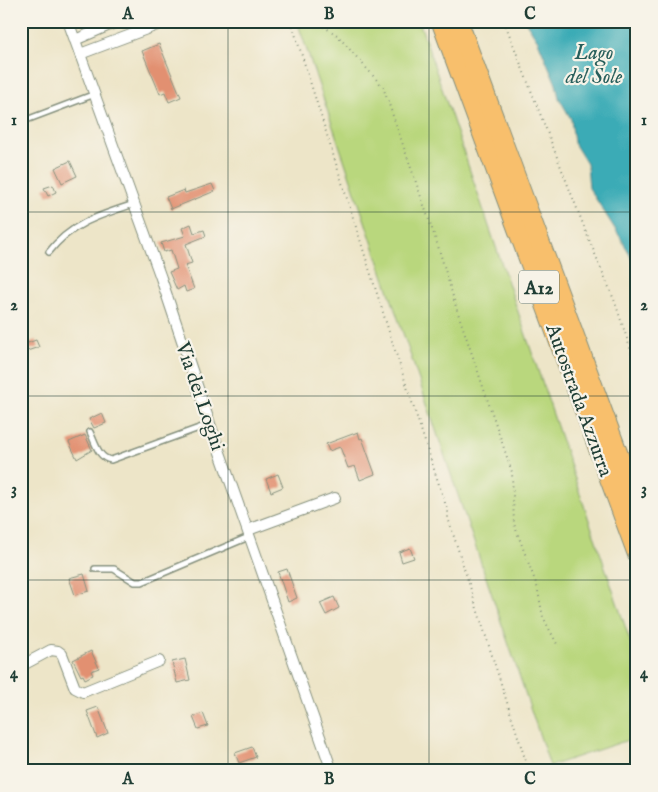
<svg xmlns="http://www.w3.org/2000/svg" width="658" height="792" font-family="'IM FELL English',serif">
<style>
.green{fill:#b9d77d;stroke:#6c8a58}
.water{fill:#3babb6;stroke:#2d7475}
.building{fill:#e29071}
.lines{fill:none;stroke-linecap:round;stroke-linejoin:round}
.lane-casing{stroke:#86917e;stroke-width:8}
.street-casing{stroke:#86917e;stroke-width:12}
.highway-casing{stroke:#86917e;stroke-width:21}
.path{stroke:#86917e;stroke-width:2;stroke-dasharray:1 4;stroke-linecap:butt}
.lane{stroke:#fff;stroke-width:5}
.street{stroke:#fff;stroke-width:10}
.highway{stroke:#f8bf6c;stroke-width:19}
.grid{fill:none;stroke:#1f3d34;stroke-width:1;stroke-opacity:0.55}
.labels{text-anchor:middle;stroke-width:4.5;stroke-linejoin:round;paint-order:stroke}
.shield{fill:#f7f3e8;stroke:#60746a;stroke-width:1}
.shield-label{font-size:19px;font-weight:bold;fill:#1f3d34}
.street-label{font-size:20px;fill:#1f3d34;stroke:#f7f3e8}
.water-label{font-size:21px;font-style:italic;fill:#275e5b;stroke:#f7f3e8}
.neatline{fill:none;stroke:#1f3d34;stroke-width:2}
.grid-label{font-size:16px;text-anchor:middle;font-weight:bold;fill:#1f3d34}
</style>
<rect width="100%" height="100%" fill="#f7f3e8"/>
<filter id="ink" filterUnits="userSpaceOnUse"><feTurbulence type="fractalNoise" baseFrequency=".02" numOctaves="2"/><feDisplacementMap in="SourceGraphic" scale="10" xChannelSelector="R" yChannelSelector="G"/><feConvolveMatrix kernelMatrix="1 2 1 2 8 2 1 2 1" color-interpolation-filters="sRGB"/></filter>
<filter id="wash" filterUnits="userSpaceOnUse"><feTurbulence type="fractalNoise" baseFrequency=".0096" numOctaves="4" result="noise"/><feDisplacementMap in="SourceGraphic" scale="20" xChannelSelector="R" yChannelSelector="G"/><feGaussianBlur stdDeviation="1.12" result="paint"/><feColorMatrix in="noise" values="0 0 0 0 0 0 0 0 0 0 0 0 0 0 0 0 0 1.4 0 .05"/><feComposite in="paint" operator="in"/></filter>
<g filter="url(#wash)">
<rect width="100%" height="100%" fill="#ede5c8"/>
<!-- green -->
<path class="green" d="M297 21H419L637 661V737L550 766Z"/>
<!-- water -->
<path class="water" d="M525 21H637V274L630 255 622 240 589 188 587 164 574 143 571 119 559 98 556 84 538 41Z"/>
<g id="blocks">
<!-- building -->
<g class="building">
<path d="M159 44 181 97 169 102 165 92 160 94 142 51Z"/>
<path d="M70 161 77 176 62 183 55 168Z"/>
<path d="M212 184 215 191 171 209 166 197 184 190 185 193Z"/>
<path d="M53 185 56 192 48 196 44 188Z"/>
<path d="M191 224 194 233 204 230 206 236 186 244 192 263 185 265 194 289 186 292 184 286 177 290 169 272 177 269 171 250 164 252 161 243 185 236 182 228Z"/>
<path d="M36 340 39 347 24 352 22 345Z"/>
<path d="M102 413 106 423 94 428 89 419Z"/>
<path d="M358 432 360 439 362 438 375 474 360 480 355 466 348 468 340 447 329 451 326 444Z"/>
<path d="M85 435 92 450 77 459 69 442Z"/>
<path d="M278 474 283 487 271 492 266 479Z"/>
<path d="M410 548 414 558 402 562 399 552Z"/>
<path d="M287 569 297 598 288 602 278 572Z"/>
<path d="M84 574 89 591 75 595 69 578Z"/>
<path d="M334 597 339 608 326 615 320 603Z"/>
<path d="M91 651 99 668 91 671 93 675 85 679 83 675 81 676 73 660Z"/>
<path d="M185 659 190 680 177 683 172 662Z"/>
<path d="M98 707 108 733 97 738 87 711Z"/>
<path d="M203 713 208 726 198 729 193 717Z"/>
<path d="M252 747 256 757 239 763 235 753Z"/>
</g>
</g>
</g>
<g filter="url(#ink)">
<use href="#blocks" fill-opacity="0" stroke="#86917e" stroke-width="1"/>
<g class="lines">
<defs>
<g id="lane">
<path d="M21 21H22"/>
<path d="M21 122 95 94"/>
<path d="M49 252C71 223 101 215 134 204"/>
<path d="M90 432C95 442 98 458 111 460L210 424"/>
<path d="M95 569H114L135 582H142L251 536"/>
</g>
<g id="street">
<path d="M68 21 161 278 210 424 332 771"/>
<path d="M75 40 119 21"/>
<path d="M80 54 168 21"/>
<path d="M248 530 335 498"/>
<path d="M21 666 51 650 58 651 62 654 75 688 83 692 159 661"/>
</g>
<g id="highway">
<path d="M441 21 637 553"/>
<path d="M458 21 637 505"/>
</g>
</defs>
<!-- lane casing -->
<use href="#lane" class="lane-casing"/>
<!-- street casing -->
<use href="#street" class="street-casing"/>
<!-- highway casing -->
<use href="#highway" class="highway-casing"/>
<!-- path -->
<g class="path">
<path d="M291 21 391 338 448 512V518L529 771"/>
<path d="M315 21 337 35 383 87 438 246 457 310 512 472 514 524 537 586 543 617 558 646"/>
<path d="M504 21 590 242 615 302 637 369"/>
</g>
<!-- lane -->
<use href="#lane" class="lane"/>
<!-- street -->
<use href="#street" class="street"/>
<!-- highway -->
<use href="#highway" class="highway"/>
</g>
</g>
<!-- grid -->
<path class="grid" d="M228 21V771M429 21V771M21 212H637M21 396H637M21 580H637"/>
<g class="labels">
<!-- shield labels -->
<rect class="shield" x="519" y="270.5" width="40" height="33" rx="4"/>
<g class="shield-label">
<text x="539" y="294">A12</text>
</g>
<!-- street labels -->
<g class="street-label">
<text transform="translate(201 396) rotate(71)" y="7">Via dei Loghi</text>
<text transform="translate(580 400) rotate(70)" y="7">Autostrada Azzurra</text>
</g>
<!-- water labels -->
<g class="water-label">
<text x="594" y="59">Lago<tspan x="594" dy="24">del Sole</tspan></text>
</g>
</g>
<!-- margin -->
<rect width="658" height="792" fill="none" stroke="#f7f3e8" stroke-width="55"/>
<rect x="28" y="28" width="602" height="736" class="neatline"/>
<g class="grid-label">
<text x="128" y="19">A</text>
<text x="329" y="19">B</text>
<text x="530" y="19">C</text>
<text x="14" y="125">1</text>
<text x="644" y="125">1</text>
<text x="14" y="310">2</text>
<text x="644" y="310">2</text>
<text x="14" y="494">3</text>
<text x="644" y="494">3</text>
<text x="14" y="678">4</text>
<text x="644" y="678">4</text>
<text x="128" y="784">A</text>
<text x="329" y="784">B</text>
<text x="530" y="784">C</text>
</g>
</svg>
